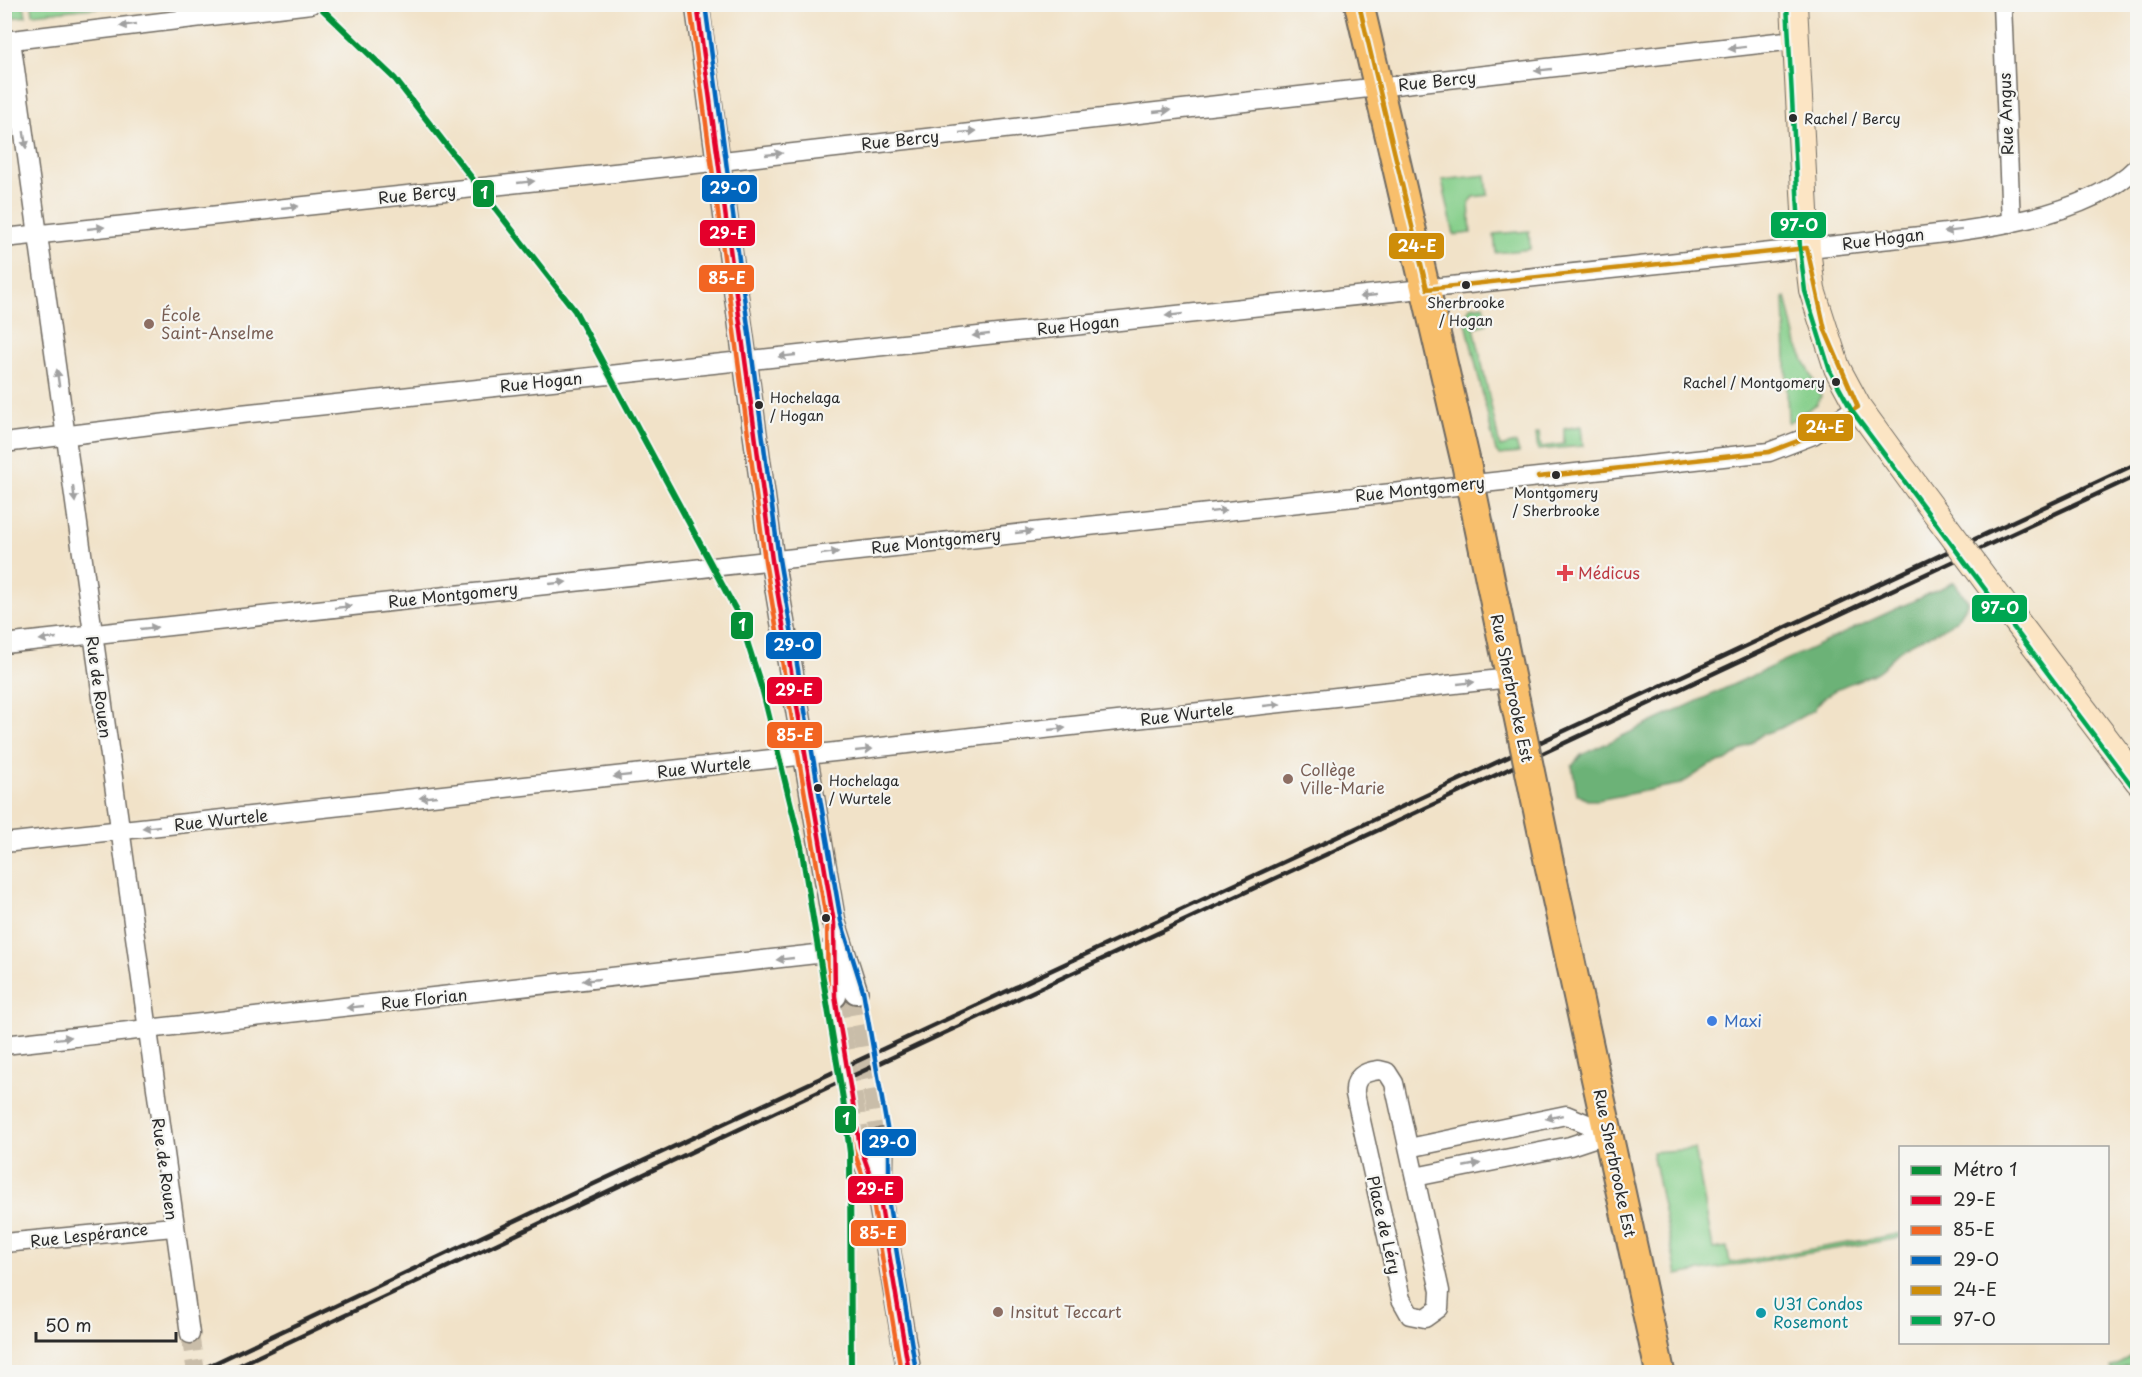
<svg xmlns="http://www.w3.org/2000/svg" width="2142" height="1377" font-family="'Playpen Sans',sans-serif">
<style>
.green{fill:#86cf8b;stroke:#587d5b;stroke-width:1.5}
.forest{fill:#6cb277;stroke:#4c6e51;stroke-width:1.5}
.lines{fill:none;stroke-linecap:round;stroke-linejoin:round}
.minor-tunnel{stroke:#c9bda9;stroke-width:18;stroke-dasharray:18 9;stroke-linecap:butt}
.tertiary-tunnel{stroke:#c9bda9;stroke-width:22;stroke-dasharray:22 11;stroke-linecap:butt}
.minor-casing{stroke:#706b62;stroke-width:21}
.tertiary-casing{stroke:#706b62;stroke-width:26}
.secondary-casing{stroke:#706b62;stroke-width:28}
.primary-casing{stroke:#706b62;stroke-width:32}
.minor{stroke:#fff;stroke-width:18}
.tertiary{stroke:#fff;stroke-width:22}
.secondary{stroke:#fce5c4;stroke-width:26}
.primary{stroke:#f8bf6c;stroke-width:28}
.rail{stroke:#2b2b2b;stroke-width:4.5}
.secondary-bridge-casing{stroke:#706b62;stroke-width:28;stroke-linecap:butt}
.primary-bridge-casing{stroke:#706b62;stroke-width:32;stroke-linecap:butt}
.secondary-bridge{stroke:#fce5c4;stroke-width:26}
.primary-bridge{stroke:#f8bf6c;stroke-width:28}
.bus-1-casing{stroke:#f6f6f2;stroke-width:9}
.bus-2-casing{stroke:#f6f6f2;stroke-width:9}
.bus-3-casing{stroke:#f6f6f2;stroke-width:9}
.bus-4-casing{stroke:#f6f6f2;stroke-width:9}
.bus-5-casing{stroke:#f6f6f2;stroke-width:9}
.bus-1{stroke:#e4002b;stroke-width:4.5}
.bus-2{stroke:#f26522;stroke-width:4.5}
.bus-3{stroke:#0065bd;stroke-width:4.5}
.bus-4{stroke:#ce8d09;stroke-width:4.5}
.bus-5{stroke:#00a651;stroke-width:4.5}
.metro-1-casing{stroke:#f6f6f2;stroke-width:10}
.metro-1{stroke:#069037;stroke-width:6}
.oneway{fill:#a0a0a0}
.bus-dot{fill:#2b2b2b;stroke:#f6f6f2;stroke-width:2}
.education-dot{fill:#8d6e63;stroke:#f6f6f2;stroke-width:2}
.health-dot{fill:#e0444e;stroke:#f6f6f2;stroke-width:2}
.shop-dot{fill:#3f7fe0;stroke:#f6f6f2;stroke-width:2}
.culture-dot{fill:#0f9aa8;stroke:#f6f6f2;stroke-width:2}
.labels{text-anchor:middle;stroke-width:4.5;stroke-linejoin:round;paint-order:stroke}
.bus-label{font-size:14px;fill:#2b2b2b;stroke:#f6f6f2;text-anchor:start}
.street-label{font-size:16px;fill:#2b2b2b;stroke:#f6f6f2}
.education-label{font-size:16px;fill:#785e54;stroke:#f6f6f2;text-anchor:start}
.health-label{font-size:16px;fill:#be3a42;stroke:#f6f6f2;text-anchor:start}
.shop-label{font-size:16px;fill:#366cbe;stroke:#f6f6f2;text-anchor:start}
.culture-label{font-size:16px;fill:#0d838f;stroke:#f6f6f2;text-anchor:start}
.line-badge{stroke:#f6f6f2;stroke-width:2}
.badge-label{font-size:16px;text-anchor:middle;font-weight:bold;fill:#fff}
</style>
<rect width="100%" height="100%" fill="#f6f6f2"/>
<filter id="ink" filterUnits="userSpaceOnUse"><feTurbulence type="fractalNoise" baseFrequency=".0167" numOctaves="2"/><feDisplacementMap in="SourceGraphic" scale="12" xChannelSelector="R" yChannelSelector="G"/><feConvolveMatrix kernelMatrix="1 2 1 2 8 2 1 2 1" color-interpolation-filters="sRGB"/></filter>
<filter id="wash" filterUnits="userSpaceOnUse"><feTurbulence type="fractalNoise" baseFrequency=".008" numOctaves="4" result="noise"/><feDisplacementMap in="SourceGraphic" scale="24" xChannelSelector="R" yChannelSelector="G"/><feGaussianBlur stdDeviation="1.35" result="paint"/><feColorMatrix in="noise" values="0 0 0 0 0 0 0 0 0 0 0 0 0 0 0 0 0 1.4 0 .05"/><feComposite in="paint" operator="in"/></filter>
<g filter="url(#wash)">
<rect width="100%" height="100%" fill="#f1e2c8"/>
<!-- green -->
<g class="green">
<path d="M15 5H24L26 16 10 18Z"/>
<path d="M32 5V4L124 5 33 14Z"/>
<path d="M1486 175 1488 195 1474 197 1469 203 1471 233 1454 235 1442 180Z"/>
<path d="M1529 231 1530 249 1496 253 1494 234Z"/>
<path d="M1786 297 1797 345 1821 396 1817 404 1788 423 1784 298Z"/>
<path d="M1484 305 1487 324 1474 327 1500 447 1516 443 1519 453 1499 455 1496 452 1465 318 1470 307Z"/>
<path d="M1581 426 1583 446 1538 450 1536 434 1539 433 1541 447 1564 444V429Z"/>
<path d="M1695 1149 1713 1249 1727 1247 1730 1263 1900 1234V1238L1677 1275 1652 1152Z"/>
<path d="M2137 1353V1363L2112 1370 2111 1367Z"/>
</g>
<!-- forest -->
<path class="forest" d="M1954 582 1968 601C1956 634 1924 632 1899 651 1890 658 1885 668 1875 673 1853 684 1827 687 1814 710L1781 728 1763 734 1726 761 1710 765 1681 784 1598 800H1587L1577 794 1572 766 1581 755Z"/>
</g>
<g filter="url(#ink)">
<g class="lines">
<!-- minor-tunnel -->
<path class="minor-tunnel" d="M190 1334 196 1372"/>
<!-- tertiary-tunnel -->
<g class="tertiary-tunnel">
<path d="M856 992 882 1140"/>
<path d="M835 996 860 1146"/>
</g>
<defs>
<g id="minor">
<path d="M2002 4 2011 223"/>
<path d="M11 40 190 1334"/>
<path d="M4 41 311 4"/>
<path d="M4 238 633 171 1795 40"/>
<path d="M4 443 241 414 1847 244C1930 233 2077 229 2138 166"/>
<path d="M4 644 1769 452 1813 435 1858 407"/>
<path d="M4 843 1510 678"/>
<path d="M4 1045 843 951"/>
<path d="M1379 1070 1387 1072 1394 1083 1440 1291 1439 1308 1425 1318 1410 1315 1401 1299 1355 1094C1354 1077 1363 1072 1379 1070Z"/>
<path d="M1409 1148 1566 1115 1609 1133"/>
<path d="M1415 1177 1570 1146 1609 1133"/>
<path d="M4 1243 173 1227"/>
</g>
<g id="tertiary">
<path d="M697 4 772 560 834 923 856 992"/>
<path d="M834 946 835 996"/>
<path d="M860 1146 881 1206 909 1372"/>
<path d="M881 1189 882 1140"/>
</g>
<g id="secondary">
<path d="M1794 4 1807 248 1812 290 1837 368 1858 407 1917 488"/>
<path d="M2014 618 2138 781"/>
</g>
<g id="primary">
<path d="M1359 4 1466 463 1515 700"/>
<path d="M1549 863 1660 1372"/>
</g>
</defs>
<!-- minor casing -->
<use href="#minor" class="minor-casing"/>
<!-- tertiary casing -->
<use href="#tertiary" class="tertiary-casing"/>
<!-- secondary casing -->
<use href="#secondary" class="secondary-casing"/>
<!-- primary casing -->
<use href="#primary" class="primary-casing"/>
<!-- minor -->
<use href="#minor" class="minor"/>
<!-- tertiary -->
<use href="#tertiary" class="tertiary"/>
<!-- secondary -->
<use href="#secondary" class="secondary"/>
<!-- primary -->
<use href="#primary" class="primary"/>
<!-- rail -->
<g class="rail">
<path d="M196 1372 553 1203 2138 463"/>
<path d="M225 1372 831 1086 2138 475"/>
</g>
<defs>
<path id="secondary-bridge" d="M1917 488 2014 618"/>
<path id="primary-bridge" d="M1515 700 1549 863"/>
</defs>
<!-- secondary-bridge casing -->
<use href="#secondary-bridge" class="secondary-bridge-casing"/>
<!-- primary-bridge casing -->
<use href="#primary-bridge" class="primary-bridge-casing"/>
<!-- secondary-bridge -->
<use href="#secondary-bridge" class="secondary-bridge"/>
<!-- primary-bridge -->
<use href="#primary-bridge" class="primary-bridge"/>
<defs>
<path id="bus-1" d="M697 4 772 560 834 923 835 996 860 1146 881 1206 909 1372"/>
<path id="bus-2" d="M690 5 765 561 827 924 828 997 853 1148 874 1208 901 1372"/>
<path id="bus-3" d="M705 4 779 559 841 921 863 991 889 1139V1205L916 1371"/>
<path id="bus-4" d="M1359 4 1427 289 1807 248 1825 330 1858 407 1813 435 1769 452 1538 477"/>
<path id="bus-5" d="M1787 4 1800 248 1805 291 1830 371 1852 411 2132 786"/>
</defs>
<!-- bus-1 casing -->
<use href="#bus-1" class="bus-1-casing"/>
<!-- bus-2 casing -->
<use href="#bus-2" class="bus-2-casing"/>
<!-- bus-3 casing -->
<use href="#bus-3" class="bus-3-casing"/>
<!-- bus-4 casing -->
<use href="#bus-4" class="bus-4-casing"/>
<!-- bus-5 casing -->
<use href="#bus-5" class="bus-5-casing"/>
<!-- bus-1 -->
<use href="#bus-1" class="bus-1"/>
<!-- bus-2 -->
<use href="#bus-2" class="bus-2"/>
<!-- bus-3 -->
<use href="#bus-3" class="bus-3"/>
<!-- bus-4 -->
<use href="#bus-4" class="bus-4"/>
<!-- bus-5 -->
<use href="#bus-5" class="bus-5"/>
<defs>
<path id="metro-1" d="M317 4 395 79 575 311 739 616 763 692 801 846 843 1099 850 1153 851 1372"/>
</defs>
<!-- metro-1 casing -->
<use href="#metro-1" class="metro-1-casing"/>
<!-- metro-1 -->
<use href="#metro-1" class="metro-1"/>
</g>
<!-- one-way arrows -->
<defs><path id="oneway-solid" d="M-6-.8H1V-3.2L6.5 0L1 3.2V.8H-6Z" transform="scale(1.5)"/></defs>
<g class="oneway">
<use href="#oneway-solid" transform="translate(128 25) rotate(173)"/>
<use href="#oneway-solid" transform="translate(1737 48) rotate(173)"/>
<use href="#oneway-solid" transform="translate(1543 70) rotate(174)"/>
<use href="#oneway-solid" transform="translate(1162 111) rotate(-6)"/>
<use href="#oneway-solid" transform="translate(968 132) rotate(-6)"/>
<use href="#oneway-solid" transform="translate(25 140) rotate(82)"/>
<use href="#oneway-solid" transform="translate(774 154) rotate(-6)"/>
<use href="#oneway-solid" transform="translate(526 182) rotate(-6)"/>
<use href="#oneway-solid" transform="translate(290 207) rotate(-6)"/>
<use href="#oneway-solid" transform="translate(96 228) rotate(-6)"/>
<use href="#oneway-solid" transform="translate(1953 231) rotate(173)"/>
<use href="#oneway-solid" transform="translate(1368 296) rotate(174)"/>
<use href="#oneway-solid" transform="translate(1174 315) rotate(174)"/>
<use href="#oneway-solid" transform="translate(981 335) rotate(174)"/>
<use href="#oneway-solid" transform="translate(787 356) rotate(174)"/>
<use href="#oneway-solid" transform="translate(58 378) rotate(-98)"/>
<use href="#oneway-solid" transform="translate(74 494) rotate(83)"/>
<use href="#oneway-solid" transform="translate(1218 511) rotate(-6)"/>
<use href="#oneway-solid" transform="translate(1024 532) rotate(-6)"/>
<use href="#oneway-solid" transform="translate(830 553) rotate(-7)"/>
<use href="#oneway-solid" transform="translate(558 583) rotate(-6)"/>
<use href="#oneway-solid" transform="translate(343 607) rotate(-6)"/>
<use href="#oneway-solid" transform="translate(149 628) rotate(-6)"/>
<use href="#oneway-solid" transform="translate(48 639) rotate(174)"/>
<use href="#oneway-solid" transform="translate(1466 683) rotate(-6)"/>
<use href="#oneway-solid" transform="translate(1272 705) rotate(-6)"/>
<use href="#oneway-solid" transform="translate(1057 729) rotate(-6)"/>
<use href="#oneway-solid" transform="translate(864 750) rotate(-6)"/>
<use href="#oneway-solid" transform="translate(622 776) rotate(174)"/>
<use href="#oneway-solid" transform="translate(428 797) rotate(174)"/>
<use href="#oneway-solid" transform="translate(151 827) rotate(174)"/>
<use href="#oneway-solid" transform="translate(785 959) rotate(174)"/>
<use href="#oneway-solid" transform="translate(591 980) rotate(174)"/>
<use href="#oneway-solid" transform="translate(355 1007) rotate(174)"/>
<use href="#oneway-solid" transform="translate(63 1038) rotate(-7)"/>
<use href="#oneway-solid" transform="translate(1554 1117) rotate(168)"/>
<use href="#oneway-solid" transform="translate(1472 1165) rotate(-11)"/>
</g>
</g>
<!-- markers -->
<g class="bus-dot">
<circle cx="1793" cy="118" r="5"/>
<circle cx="1466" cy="285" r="5"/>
<circle cx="1836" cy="382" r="5"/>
<circle cx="759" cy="405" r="5"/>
<circle cx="1556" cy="475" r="5"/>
<circle cx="818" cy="788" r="5"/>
<circle cx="826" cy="918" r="5"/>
</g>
<g class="education-dot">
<circle cx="149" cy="324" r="6"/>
<circle cx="1288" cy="779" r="6"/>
<circle cx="998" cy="1312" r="6"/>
</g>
<path class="health-dot" d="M1562 564h6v6h6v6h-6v6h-6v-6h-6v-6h6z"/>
<circle class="shop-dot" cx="1712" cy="1021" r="6"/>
<circle class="culture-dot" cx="1761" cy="1313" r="6"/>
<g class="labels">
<!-- bus labels -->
<g class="bus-label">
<text x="1804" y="124">Rachel / Bercy</text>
<text x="1466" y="308" text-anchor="middle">Sherbrooke<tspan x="1466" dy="18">/ Hogan</tspan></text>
<text x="1825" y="388" text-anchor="end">Rachel / Montgomery</text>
<text x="770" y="403">Hochelaga<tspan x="770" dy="18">/ Hogan</tspan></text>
<text x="1556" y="498" text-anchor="middle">Montgomery<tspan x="1556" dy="18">/ Sherbrooke</tspan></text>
<text x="829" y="786">Hochelaga<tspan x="829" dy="18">/ Wurtele</tspan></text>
</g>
<!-- street labels -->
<g class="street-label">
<text transform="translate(1437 81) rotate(-6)" y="6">Rue Bercy</text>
<text transform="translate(2006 114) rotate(-92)" y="6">Rue Angus</text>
<text transform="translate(900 140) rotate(-6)" y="6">Rue Bercy</text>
<text transform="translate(417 194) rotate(-6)" y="6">Rue Bercy</text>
<text transform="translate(1883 239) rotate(-7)" y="6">Rue Hogan</text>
<text transform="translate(1078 325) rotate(-6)" y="6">Rue Hogan</text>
<text transform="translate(541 382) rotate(-6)" y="6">Rue Hogan</text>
<text transform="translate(1420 489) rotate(-6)" y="6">Rue Montgomery</text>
<text transform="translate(936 541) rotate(-6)" y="6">Rue Montgomery</text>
<text transform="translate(453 595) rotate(-6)" y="6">Rue Montgomery</text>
<text transform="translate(99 687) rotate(82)" y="6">Rue de Rouen</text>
<text transform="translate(1512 688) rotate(78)" y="6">Rue Sherbrooke Est</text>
<text transform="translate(1187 714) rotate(-7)" y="6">Rue Wurtele</text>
<text transform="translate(704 767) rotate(-6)" y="6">Rue Wurtele</text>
<text transform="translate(221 820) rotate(-6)" y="6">Rue Wurtele</text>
<text transform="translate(424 999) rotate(-6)" y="6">Rue Florian</text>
<text transform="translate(1615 1163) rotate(78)" y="6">Rue Sherbrooke Est</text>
<text transform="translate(165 1169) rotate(82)" y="6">Rue de Rouen</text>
<text transform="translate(1384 1225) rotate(77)" y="6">Place de Léry</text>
<text transform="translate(89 1235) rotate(-6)" y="6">Rue Lespérance</text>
</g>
<!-- education labels -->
<g class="education-label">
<text x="161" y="321">École<tspan x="161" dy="18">Saint-Anselme</tspan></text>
<text x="1300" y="776">Collège<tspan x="1300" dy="18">Ville-Marie</tspan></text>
<text x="1010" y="1318">Insitut Teccart</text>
</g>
<!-- health labels -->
<g class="health-label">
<text x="1578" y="579">Médicus</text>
</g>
<!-- shop labels -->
<g class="shop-label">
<text x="1724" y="1027">Maxi</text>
</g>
<!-- culture labels -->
<g class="culture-label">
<text x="1773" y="1310">U31 Condos<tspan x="1773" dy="18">Rosemont</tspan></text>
</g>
</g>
<g class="line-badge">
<rect x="701" y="174" width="57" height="29" rx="6" fill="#0065bd"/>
<rect x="472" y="179" width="23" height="29" rx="6" fill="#069037"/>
<rect x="1770" y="211" width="57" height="28" rx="6" fill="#00a651"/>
<rect x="699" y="219" width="57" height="28" rx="6" fill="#e4002b"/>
<rect x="1388" y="232" width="57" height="28" rx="6" fill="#ce8d09"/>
<rect x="698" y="264" width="57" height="29" rx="6" fill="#f26522"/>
<rect x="1797" y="413" width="57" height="29" rx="6" fill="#ce8d09"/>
<rect x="1971" y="594" width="57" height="29" rx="6" fill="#00a651"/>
<rect x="730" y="611" width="24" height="29" rx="6" fill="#069037"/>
<rect x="765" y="631" width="57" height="29" rx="6" fill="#0065bd"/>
<rect x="766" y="676" width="57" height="29" rx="6" fill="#e4002b"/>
<rect x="766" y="721" width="57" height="28" rx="6" fill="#f26522"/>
<rect x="834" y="1105" width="23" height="29" rx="6" fill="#069037"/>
<rect x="861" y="1128" width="56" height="29" rx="6" fill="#0065bd"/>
<rect x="847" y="1175" width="57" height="29" rx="6" fill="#e4002b"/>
<rect x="850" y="1219" width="57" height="28" rx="6" fill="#f26522"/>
</g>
<g class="badge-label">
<text x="730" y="194">29-O</text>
<text x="484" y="199">1</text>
<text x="1799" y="231">97-O</text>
<text x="728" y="239">29-E</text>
<text x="1417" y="252">24-E</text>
<text x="727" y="284">85-E</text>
<text x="1825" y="433">24-E</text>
<text x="2000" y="614">97-O</text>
<text x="742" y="631">1</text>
<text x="794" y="651">29-O</text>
<text x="794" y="696">29-E</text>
<text x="795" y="741">85-E</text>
<text x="846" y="1125">1</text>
<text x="889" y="1148">29-O</text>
<text x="875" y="1195">29-E</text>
<text x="878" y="1239">85-E</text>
</g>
<!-- margin -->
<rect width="2142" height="1377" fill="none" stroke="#f6f6f2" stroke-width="24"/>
<!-- legend -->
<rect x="1899" y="1146" width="210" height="198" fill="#f6f6f2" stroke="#a5a5a2" stroke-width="1.5"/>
<rect x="1911" y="1166" width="30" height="9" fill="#069037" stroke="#a5a5a2" stroke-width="1.5"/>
<text x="1953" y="1176" font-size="18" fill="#2b2b2b">Métro 1</text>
<rect x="1911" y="1196" width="30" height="9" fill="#e4002b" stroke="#a5a5a2" stroke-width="1.5"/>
<text x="1953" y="1206" font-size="18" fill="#2b2b2b">29-E</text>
<rect x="1911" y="1226" width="30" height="9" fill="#f26522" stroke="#a5a5a2" stroke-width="1.5"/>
<text x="1953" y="1236" font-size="18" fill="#2b2b2b">85-E</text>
<rect x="1911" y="1256" width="30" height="9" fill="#0065bd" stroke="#a5a5a2" stroke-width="1.5"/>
<text x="1953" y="1266" font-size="18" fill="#2b2b2b">29-O</text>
<rect x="1911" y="1286" width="30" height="9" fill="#ce8d09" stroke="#a5a5a2" stroke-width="1.5"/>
<text x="1953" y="1296" font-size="18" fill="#2b2b2b">24-E</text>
<rect x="1911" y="1316" width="30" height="9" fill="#00a651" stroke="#a5a5a2" stroke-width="1.5"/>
<text x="1953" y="1326" font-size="18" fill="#2b2b2b">97-O</text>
<!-- scale -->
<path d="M36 1332v9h140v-9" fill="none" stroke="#2b2b2b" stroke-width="3"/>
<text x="45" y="1332" font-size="18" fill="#2b2b2b" stroke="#f6f6f2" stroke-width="4.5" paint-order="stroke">50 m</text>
</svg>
